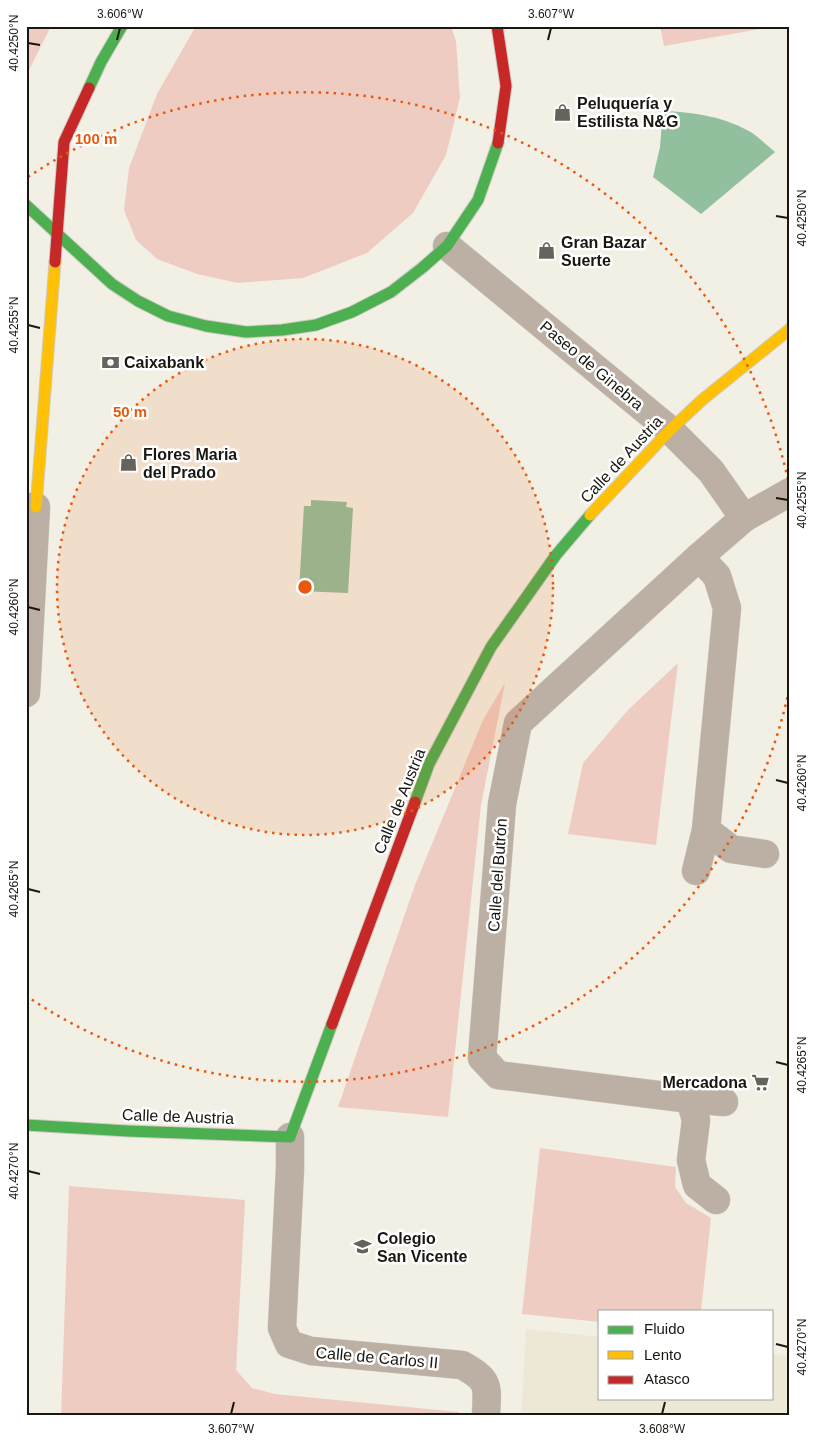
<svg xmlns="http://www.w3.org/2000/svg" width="816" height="1442" font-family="Helvetica,sans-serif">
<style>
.built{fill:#ede8d5}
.green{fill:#efccc2}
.water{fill:#92bf9e}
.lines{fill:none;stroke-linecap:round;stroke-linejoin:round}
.street-casing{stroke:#ceccc4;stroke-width:29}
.fast-casing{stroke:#ceccc4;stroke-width:13}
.slow-casing{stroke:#ceccc4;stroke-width:13}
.jam-casing{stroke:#ceccc4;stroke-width:13}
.street{stroke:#bcafa4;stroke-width:28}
.fast{stroke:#4caf50;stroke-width:11}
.slow{stroke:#ffc107;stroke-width:11}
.jam{stroke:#c62828;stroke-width:11}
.ticks{fill:none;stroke:#191710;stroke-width:2}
.ring{fill:none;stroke:#e8590c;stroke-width:2.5;stroke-dasharray:2.5 5}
.labels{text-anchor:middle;stroke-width:5;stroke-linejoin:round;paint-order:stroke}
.poi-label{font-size:16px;font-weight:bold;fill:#191710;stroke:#fff;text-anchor:start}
.street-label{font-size:16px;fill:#191710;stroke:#fff}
.centre{fill:#e8590c;stroke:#fff;stroke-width:2.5}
.ring-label{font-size:15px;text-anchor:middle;font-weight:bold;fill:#e8590c;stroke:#fff;stroke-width:5;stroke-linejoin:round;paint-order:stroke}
.neatline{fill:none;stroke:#191710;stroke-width:2}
.ticks-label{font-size:12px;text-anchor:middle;fill:#191710}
</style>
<rect width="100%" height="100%" fill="#f2efe5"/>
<!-- built -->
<path class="built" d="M526 1329 600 1337V1398H772V1354L790 1356V1416H521Z"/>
<!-- green -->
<g class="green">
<path d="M26 26H51L26 76Z"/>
<path d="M196 26H451L456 41 460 98 446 155 413 213 367 253 303 278 238 283 197 274 157 259 136 240 124 210 129 168 157 94Z"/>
<path d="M660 26H759L760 29 664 46Z"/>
<path d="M678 663 656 845 568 834 583 763 628 710Z"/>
<path d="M505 683 481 805 448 1117 338 1107 415 885 483 720Z"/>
<path d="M540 1148 676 1167 675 1187 686 1203 711 1218 701 1311H600V1322L522 1314Z"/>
<path d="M69 1186 245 1200 236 1370 252 1388 275 1394 459 1412V1416H61Z"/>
</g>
<!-- water -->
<g class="water">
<path d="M663 111C692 112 721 116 747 130 757 135 766 145 775 152L701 214 653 177 660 147Z"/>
<path d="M311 500 347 502 346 507 353 508 348 593 299 591 304 506H311Z"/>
</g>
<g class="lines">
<defs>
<g id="street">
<path d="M447 246 670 430 711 471 744 518"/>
<path d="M26 507H36L26 693"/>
<path d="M706 830 731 849 765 854"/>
<path d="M696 871 706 830 727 608 717 576 699 557"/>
<path d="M690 1099 724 1102"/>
<path d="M290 1137V1169L282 1328 289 1344 311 1351 462 1365C491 1381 487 1386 486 1416"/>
<path d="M716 1200 697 1185 691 1160 696 1120 690 1099 498 1075 482 1058 502 804 518 723 699 557 744 518 790 492"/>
</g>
<g id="fast">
<path d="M89 88 101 62 122 26"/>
<path d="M26 205 112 284 138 301 168 316 206 326 246 332 282 330 316 325 352 312 391 292 422 268 447 246 478 200 498 143"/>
<path d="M415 802 429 764 491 647 556 555 590 515"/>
<path d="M26 1125 128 1131 290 1137 332 1024"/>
</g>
<g id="slow">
<path d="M36 507 55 262"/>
<path d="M590 515 670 430 702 400 790 329"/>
</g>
<g id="jam">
<path d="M497 26 506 86 498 143"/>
<path d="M55 262 64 142 89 88"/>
<path d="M332 1024 415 802"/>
</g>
</defs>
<!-- street casing -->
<use href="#street" class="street-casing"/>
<!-- fast casing -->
<use href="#fast" class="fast-casing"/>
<!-- slow casing -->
<use href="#slow" class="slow-casing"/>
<!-- jam casing -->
<use href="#jam" class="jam-casing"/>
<!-- street -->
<use href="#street" class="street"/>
<!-- fast -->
<use href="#fast" class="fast"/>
<!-- slow -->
<use href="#slow" class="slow"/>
<!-- jam -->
<use href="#jam" class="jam"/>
</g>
<!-- ticks -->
<path class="ticks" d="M117 40 120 28M548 40 551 28M28 43 40 45M776 216 788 218M28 325 40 328M776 498 788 500M28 607 40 610M776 780 788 783M28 889 40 892M776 1062 788 1065M28 1171 40 1174M776 1344 788 1347M231 1414 234 1402M662 1414 665 1402"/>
<!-- distance rings -->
<circle cx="305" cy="587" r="248" fill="#e8590c" fill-opacity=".12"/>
<g class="ring">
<circle cx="305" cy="587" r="248"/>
<path d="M789 690A495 495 0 0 1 28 997M28 177A495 495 0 0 1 789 484"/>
</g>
<!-- icons -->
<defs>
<symbol id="shop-bare" viewBox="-9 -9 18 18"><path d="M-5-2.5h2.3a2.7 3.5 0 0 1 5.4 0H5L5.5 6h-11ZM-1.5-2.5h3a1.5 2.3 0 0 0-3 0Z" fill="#65635b" stroke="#fff" stroke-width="2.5" paint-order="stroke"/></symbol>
<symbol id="bank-bare" viewBox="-9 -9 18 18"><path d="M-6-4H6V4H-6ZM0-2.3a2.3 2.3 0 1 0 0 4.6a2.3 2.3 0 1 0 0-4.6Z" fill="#65635b" stroke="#fff" stroke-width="2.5" paint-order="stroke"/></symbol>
<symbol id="supermarket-bare" viewBox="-9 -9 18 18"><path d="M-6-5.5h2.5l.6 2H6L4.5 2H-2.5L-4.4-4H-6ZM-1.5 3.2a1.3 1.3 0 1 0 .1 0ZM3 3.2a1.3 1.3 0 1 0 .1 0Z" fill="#65635b" stroke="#fff" stroke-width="2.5" paint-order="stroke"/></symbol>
<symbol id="school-bare" viewBox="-9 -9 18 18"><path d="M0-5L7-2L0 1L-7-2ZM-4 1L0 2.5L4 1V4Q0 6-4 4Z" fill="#65635b" stroke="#fff" stroke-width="2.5" paint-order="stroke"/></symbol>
</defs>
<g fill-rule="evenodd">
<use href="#shop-bare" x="550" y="100" width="25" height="25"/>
<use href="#shop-bare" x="534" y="238" width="25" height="25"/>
<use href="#bank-bare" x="98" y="350" width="25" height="25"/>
<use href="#shop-bare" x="116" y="450" width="25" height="25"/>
<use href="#supermarket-bare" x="748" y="1070" width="25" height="25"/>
<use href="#school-bare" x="350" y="1234" width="25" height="25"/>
</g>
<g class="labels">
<!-- poi labels -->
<g class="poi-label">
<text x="577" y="109">Peluquería y<tspan x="577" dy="18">Estilista N&amp;G</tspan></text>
<text x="561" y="248">Gran Bazar<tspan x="561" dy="18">Suerte</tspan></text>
<text x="124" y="368">Caixabank</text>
<text x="143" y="460">Flores Maria<tspan x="143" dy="18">del Prado</tspan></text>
<text x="747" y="1088" text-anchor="end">Mercadona</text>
<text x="377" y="1244">Colegio<tspan x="377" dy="18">San Vicente</tspan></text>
</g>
<!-- street labels -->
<g class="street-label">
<text transform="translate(592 365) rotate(40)" y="6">Paseo de Ginebra</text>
<text transform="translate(621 459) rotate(-47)" y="6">Calle de Austria</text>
<text transform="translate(399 801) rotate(-68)" y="6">Calle de Austria</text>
<text transform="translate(497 875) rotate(-86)" y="6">Calle del Butrón</text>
<text transform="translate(178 1116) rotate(2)" y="6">Calle de Austria</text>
<text transform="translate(377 1357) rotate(5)" y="6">Calle de Carlos II</text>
</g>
</g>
<circle cx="305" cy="587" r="8" class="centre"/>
<g class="ring-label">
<text x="96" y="144">100 m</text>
<text x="130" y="417">50 m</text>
</g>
<!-- border -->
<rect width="816" height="1442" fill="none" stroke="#ffffff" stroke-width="55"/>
<!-- legend -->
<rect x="598" y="1310" width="175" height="90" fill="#ffffff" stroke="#a3a29f"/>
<rect x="608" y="1326" width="25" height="8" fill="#4caf50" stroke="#a3a29f"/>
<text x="644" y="1334" font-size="15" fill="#191710">Fluido</text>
<rect x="608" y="1351" width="25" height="8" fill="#ffc107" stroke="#a3a29f"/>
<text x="644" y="1360" font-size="15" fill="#191710">Lento</text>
<rect x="608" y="1376" width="25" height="8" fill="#c62828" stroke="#a3a29f"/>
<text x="644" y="1384" font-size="15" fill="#191710">Atasco</text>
<rect x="28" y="28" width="760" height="1386" class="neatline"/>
<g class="ticks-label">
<text x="120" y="18">3.606°W</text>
<text x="551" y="18">3.607°W</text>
<text transform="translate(14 43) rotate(-90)" y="4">40.4250°N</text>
<text transform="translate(802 218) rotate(-90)" y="4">40.4250°N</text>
<text transform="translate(14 325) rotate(-90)" y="4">40.4255°N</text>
<text transform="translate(802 500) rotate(-90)" y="4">40.4255°N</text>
<text transform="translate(14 607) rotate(-90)" y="4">40.4260°N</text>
<text transform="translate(802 783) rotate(-90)" y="4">40.4260°N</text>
<text transform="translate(14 889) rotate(-90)" y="4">40.4265°N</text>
<text transform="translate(802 1065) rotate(-90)" y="4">40.4265°N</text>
<text transform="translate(14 1171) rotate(-90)" y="4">40.4270°N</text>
<text transform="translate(802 1347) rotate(-90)" y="4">40.4270°N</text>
<text x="231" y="1433">3.607°W</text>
<text x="662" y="1433">3.608°W</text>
</g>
</svg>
